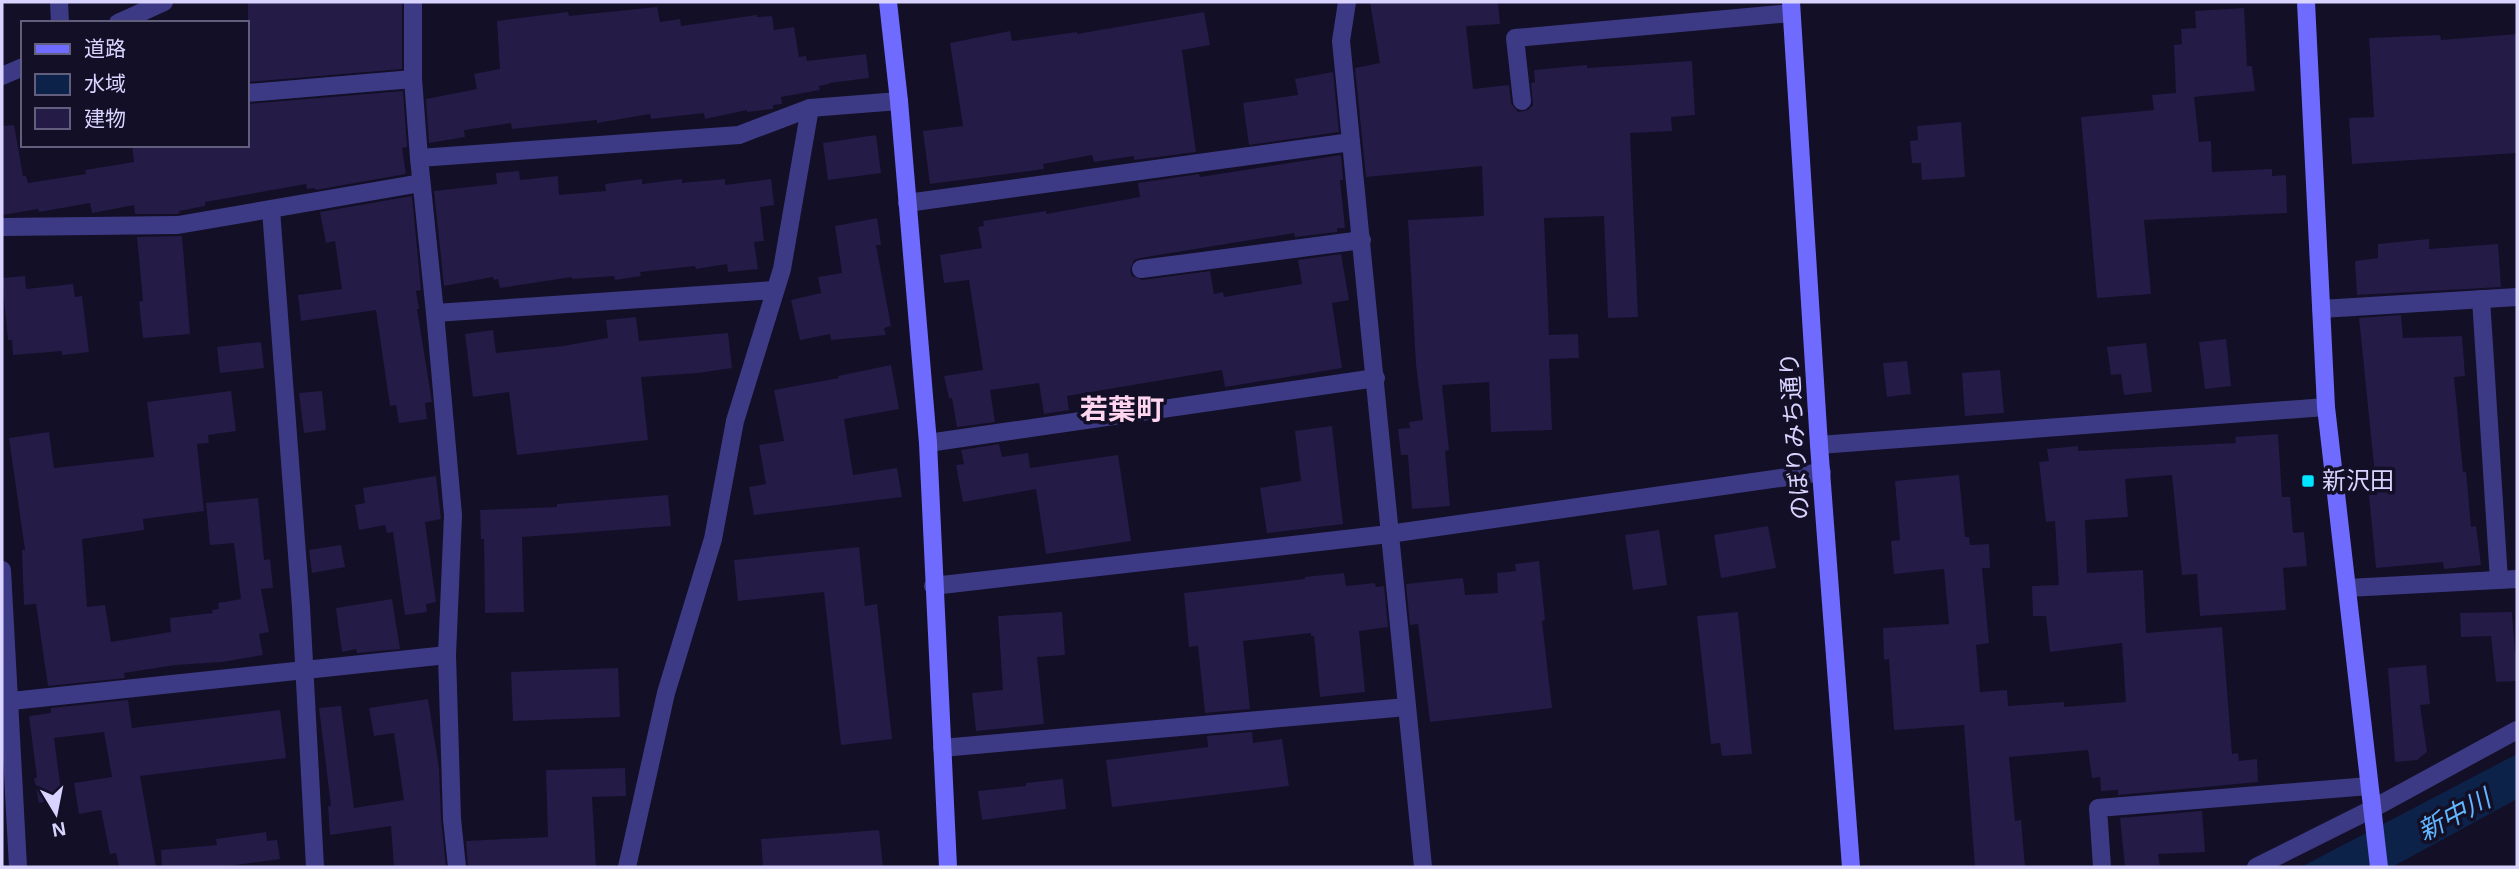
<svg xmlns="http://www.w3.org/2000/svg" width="2519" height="869" font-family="Helvetica,'Noto Sans JP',sans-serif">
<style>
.water{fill:#0c2248}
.building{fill:#241b47}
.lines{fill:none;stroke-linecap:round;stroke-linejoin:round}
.street{stroke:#3d3a85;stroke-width:18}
.secondary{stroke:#6f6bff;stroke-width:18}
.poi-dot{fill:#00e5ff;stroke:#130f26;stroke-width:2.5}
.labels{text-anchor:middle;stroke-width:7;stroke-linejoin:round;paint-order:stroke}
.street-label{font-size:24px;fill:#d9d4ff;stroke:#130f26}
.poi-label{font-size:24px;fill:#d9d4ff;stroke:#130f26;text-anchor:start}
.water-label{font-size:26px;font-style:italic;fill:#62b6ff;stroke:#130f26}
.quarter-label{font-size:28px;font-weight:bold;fill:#ffd6f0;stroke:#130f26}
</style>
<rect width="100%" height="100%" fill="#130f26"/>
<!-- water -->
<path class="water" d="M2517 754V799L2392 867H2301Z"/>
<!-- building -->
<g class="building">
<path d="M248 2H402V69L247 82Z"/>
<path d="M1370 2H1498L1500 24 1466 26 1473 89 1509 85 1511 103 1518 112 1528 110 1533 105 1531 83 1535 82 1534 70 1587 65V68L1692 61 1695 115 1671 117 1672 131 1630 133 1638 317 1608 318 1604 216 1544 218 1549 335 1578 334 1579 358 1549 359 1552 430 1491 432 1489 382 1442 385 1449 450 1445 451 1450 506 1412 509 1408 455H1401L1398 429 1410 428 1409 422 1423 420 1416 365 1408 220 1484 216 1482 166 1366 177 1355 68 1380 63Z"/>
<path d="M657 7 660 22 680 19 681 26 757 15V17L772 16 774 30 794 27 799 57 806 56 807 61 866 54 869 78 829 83V84L819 86 820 90 781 97 782 104 773 105V109L747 112V110L705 119 704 113 651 119 650 114 597 123V120L512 129 511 123 464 130 465 137 429 143 426 99 477 89 474 74 500 69 497 21 568 12 569 16Z"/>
<path d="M2244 8 2247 66H2252L2255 91 2194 97 2199 142 2211 141 2212 172 2272 169V176L2286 175 2287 213 2144 220 2151 294 2097 298 2081 117 2154 110 2152 95 2176 93 2174 45 2182 44 2181 29 2196 28 2195 11Z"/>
<path d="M1204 12 1210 45 1182 50 1196 152 1134 160V156L1094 162 1092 155 1043 164 1044 169 930 184 923 131 963 126 950 43 1010 31 1012 41 1077 32V34Z"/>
<path d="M2517 34V153L2352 164 2349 118 2374 117 2369 38 2440 35 2441 40Z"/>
<path d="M1333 72 1339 132 1249 145 1243 103 1298 95 1295 79Z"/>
<path d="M403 91 407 147 402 148 406 174 315 190V188L307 189 306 184 205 202V206L179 211 180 213 177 214H135L134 205 92 213 90 203 39 212 38 209 2 215V126L14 125 23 176H26L28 183 86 174 85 170 134 162 132 145H247V104Z"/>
<path d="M1961 122 1965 177 1922 180 1921 163H1912L1910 141 1918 140 1917 126Z"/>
<path d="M876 135 881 173 828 180 823 143Z"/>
<path d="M1341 155 1343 180H1340L1345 228H1337V232L1295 237 1294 233 1140 258 1134 260 1130 270 1132 276 1142 280 1210 271 1214 294 1223 292 1224 297 1302 284 1298 260 1341 254 1349 300 1332 303 1342 368 1225 387 1222 370 1067 396 1069 410 1044 414 1039 383 990 390 995 422 957 427 952 398H949L944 376 983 370 969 280 944 283 940 255 982 248 978 227 984 226 983 221 1046 211V214L1140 197 1138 183 1199 174 1200 177Z"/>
<path d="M519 171 520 180 558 176 559 195 606 191 605 184 642 179V184L682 179V183L725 179V185L771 179 774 205 760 207 764 241 754 242 758 269 728 272 727 264 696 269 695 266 640 272 641 276 615 280 614 276 572 279V277L500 288 498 279 494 280 493 277 444 286 434 191 497 184 496 173Z"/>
<path d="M412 196 421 290 416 291 419 309H417L432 402 425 403 427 419 399 423 396 405 390 406 376 310 301 321 298 295 342 289 335 241 326 243 320 212Z"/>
<path d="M877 218 881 245H876L891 326 884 328 886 335 831 340 830 334 800 340 791 300 821 293 818 277 842 273 835 226Z"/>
<path d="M182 236 190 334 143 338 139 302 143 301 137 237Z"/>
<path d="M2429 239V249L2498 244 2501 287 2357 295 2355 261 2378 258V244Z"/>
<path d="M25 276 26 289 73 284 75 297 82 296 89 352 62 355V351L13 355 12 340H8L2 278Z"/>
<path d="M2401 315 2403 338 2462 336 2465 376 2454 377 2463 472H2466L2471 527 2476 526 2481 565 2444 569 2443 562 2376 568 2369 495H2377L2359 318Z"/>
<path d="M636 317 639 341 728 333 732 368 698 373 641 377 648 440 517 455 509 392 473 397 465 334 493 330 496 353 563 346 608 338 606 320Z"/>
<path d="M2226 339 2231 386 2205 389 2199 342Z"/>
<path d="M261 342 264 368 220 373 217 347Z"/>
<path d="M2146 343 2152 392 2124 395 2121 374 2111 375 2107 347Z"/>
<path d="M1907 361 1911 394 1887 397 1883 363Z"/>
<path d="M891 365 899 409 844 419 853 475 897 468 902 497 754 515 749 487 766 484 759 445 784 441 774 390 839 378 838 376Z"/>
<path d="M2000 370 2004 413 1965 416 1962 373Z"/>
<path d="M231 391 236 431 208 435 209 443 197 444 204 511 143 519 144 530 82 539 87 607 105 605 111 642 171 632 170 618 213 613 212 610 219 609 218 603 241 599 234 543 210 545 206 503 258 498 264 560 270 559 273 588 261 589 269 632 259 634 263 655 222 662 175 665 124 673 125 678 48 686 36 604 24 605 22 550H25L9 438 49 432 54 468 154 457 147 402Z"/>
<path d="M322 391 326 430 304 433 299 393Z"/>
<path d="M1332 426 1343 524 1267 533 1260 488 1301 481 1295 431Z"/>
<path d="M2278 434 2282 497H2290L2293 533 2304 532 2307 566 2283 568 2286 610 2200 616 2197 574 2182 575 2172 475 2125 479 2128 517 2085 520 2087 573 2143 570 2146 633 2222 627 2232 754 2238 753 2239 761 2257 759 2258 782 2118 795V790L2101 791 2100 777 2092 778 2088 750 2009 757 2015 821 2021 820 2025 867H1975L1964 725 1894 730 1889 659 1884 660 1883 628 1949 624 1944 569 1894 574 1891 541 1900 540 1895 481 1959 475 1965 537H1969L1970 545 1989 544 1990 568H1982L1989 643 1976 645 1980 692 2007 690 2008 706 2064 702V707L2126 702 2122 643 2050 652 2046 616H2033L2032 586 2059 585 2055 521 2046 522 2039 462 2049 461 2047 449 2078 446V451L2236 443 2235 437Z"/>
<path d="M999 444 1002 457 1028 453 1030 468 1118 455 1131 541 1046 554 1036 489 963 502 956 465 964 464 961 450Z"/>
<path d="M436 476 441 519 425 522 436 602 426 604 427 612 405 615 393 532 387 533 385 525 359 530 355 505 365 503 363 488Z"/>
<path d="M668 495 671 526 522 537 524 612 485 613 484 539H481L480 510 557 507V504Z"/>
<path d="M1768 526 1776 568 1721 578 1714 535Z"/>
<path d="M1659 530 1667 585 1633 590 1625 535Z"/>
<path d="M341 545 345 567 312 573 309 550Z"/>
<path d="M859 547 865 606 877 604 892 739 841 745 824 592 738 601 734 560Z"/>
<path d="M1539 561 1545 620 1542 621 1552 708 1430 722 1418 624 1410 625 1406 584 1463 578 1465 595 1498 593 1497 573 1516 571 1515 564Z"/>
<path d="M1344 573 1346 586 1375 583 1376 587 1384 586 1388 627 1359 631 1365 692 1320 697 1314 636H1311V633L1243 641 1250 709 1205 713 1198 646 1189 647 1184 593 1305 579V577Z"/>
<path d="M392 599 400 649 357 653 356 649 342 652 336 608Z"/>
<path d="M1062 612 1065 655 1037 657 1044 724 976 731 972 693 1003 690 998 616Z"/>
<path d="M1738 612 1752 754 1722 756 1720 743 1711 744 1697 616Z"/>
<path d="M2512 612 2515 653H2517V681L2496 682 2491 636 2461 637 2460 613Z"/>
<path d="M2426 665 2430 704 2420 705 2427 752 2417 760 2395 762 2388 668Z"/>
<path d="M618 668 620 717 513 721 511 672Z"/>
<path d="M428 699 439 768 441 819 446 867H394L391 826 330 835 328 806H331L319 708 341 706 354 808 404 800 394 733 374 736 369 708Z"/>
<path d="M128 700 132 728 280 710 286 758 140 776 156 867H119L116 853 110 854 101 810 79 814 74 783 112 777 104 732 54 738 62 798 39 803 34 778H37L29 716 51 713V708Z"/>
<path d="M1252 732 1253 743 1282 739 1289 786 1112 807 1106 760 1208 747 1207 736Z"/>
<path d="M625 768 626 796 592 797 596 867H468L466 841 548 837 546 770Z"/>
<path d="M1063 779 1066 809 982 820 978 791 1026 786V783Z"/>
<path d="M2202 811 2205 852 2158 854 2160 867H2125L2120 818Z"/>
<path d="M879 830 883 867H763L761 839Z"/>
<path d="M266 832 267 841 277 840 280 859 220 867H162L161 850 217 845 216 839Z"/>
</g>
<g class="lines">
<!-- street -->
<g class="street">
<path d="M59 2 60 23"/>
<path d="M413 2V79L419 158 435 313 453 515 447 655 452 819 457 867"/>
<path d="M1347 2 1341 41 1423 867"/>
<path d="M118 23 164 2"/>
<path d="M2 76 23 67"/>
<path d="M247 93 413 79"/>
<path d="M1522 101 1515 38 1791 13"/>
<path d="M419 158 739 135 810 108 899 101"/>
<path d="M907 203 1351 142"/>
<path d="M271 210 301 607 315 867"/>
<path d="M2 227 178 225 421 183"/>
<path d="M1141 269 1362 240"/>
<path d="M2481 299 2499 580"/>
<path d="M2321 309 2517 297"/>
<path d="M435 313 775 290"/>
<path d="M928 443 1376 378"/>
<path d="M1819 445 2326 407"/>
<path d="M2 570 18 867"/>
<path d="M933 586 1389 534 1822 472"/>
<path d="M2347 588 2517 579"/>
<path d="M2 702 447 655"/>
<path d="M942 748 1407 707"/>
<path d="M627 867 666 693 713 539 735 421 782 269 810 108"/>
<path d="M2102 867 2098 808 2369 786"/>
<path d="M2256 867 2372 809 2517 730"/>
</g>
<!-- secondary -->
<g class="secondary">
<path d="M888 2 899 101 928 443 948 867"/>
<path d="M1791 2 1819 445 1851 867"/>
<path d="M2306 2 2326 407 2379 867"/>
</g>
</g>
<!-- markers -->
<rect class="poi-dot" x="2301" y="474" width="14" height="14" rx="3.5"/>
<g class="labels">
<!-- street labels -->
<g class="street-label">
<text transform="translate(1795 436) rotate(-94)" y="8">のぼりみち通り</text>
</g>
<!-- poi labels -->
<g class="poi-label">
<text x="2322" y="489">新沢田</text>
</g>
<!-- water labels -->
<g class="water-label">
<text transform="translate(2454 815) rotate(-28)" y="9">新中川</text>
</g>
<!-- quarter labels -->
<g class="quarter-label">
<text x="1122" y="419">若葉町</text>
</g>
</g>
<!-- border -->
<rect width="2519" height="869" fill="none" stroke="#d9d4ff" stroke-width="7"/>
<!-- legend -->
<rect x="21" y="21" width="228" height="126" fill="#130f26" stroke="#625e7d" stroke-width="2"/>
<rect x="35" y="44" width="35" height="10" fill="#6f6bff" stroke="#625e7d" stroke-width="2"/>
<text x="84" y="56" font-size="21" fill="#d9d4ff">道路</text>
<rect x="35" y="74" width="35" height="21" fill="#0c2248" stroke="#625e7d" stroke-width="2"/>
<text x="84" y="91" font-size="21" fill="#d9d4ff">水域</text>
<rect x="35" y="108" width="35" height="21" fill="#241b47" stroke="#625e7d" stroke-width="2"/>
<text x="84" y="126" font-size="21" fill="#d9d4ff">建物</text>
<!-- north arrow -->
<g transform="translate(56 813) rotate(170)" stroke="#130f26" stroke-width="5" paint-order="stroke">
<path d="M0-5L12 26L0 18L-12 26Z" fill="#d9d4ff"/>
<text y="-10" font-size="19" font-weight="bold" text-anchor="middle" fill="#d9d4ff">N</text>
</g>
</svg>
